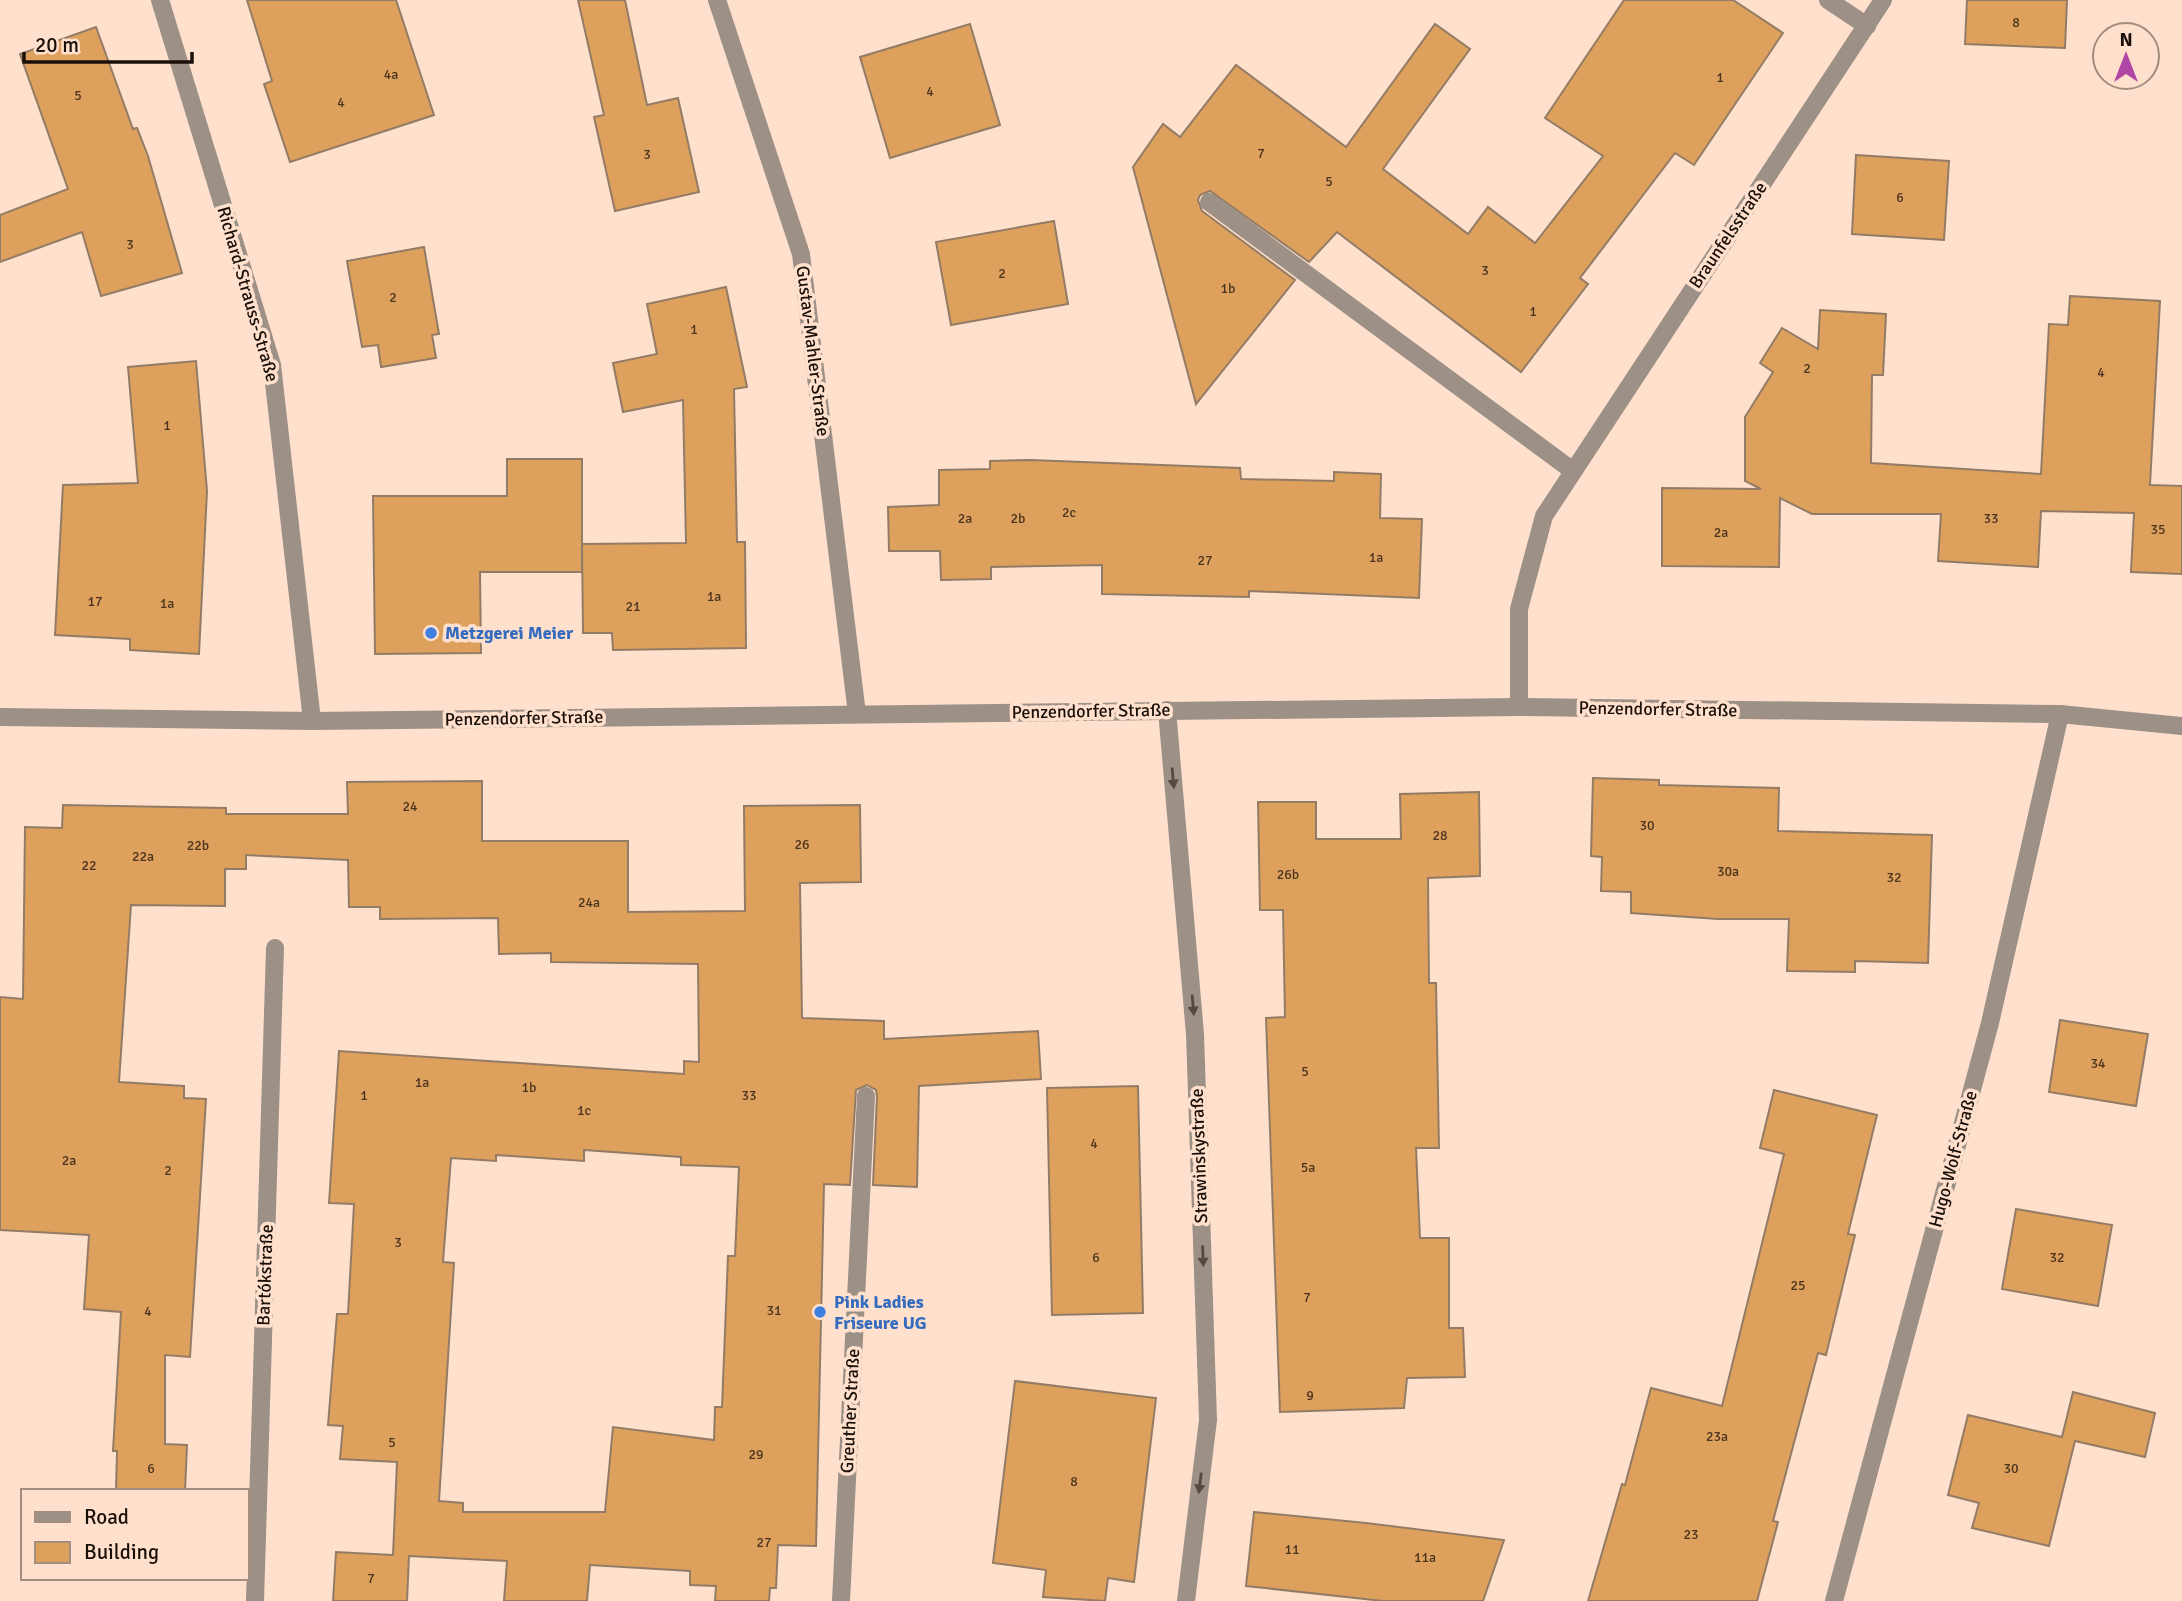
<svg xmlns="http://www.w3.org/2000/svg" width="2182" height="1601" font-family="Signika,sans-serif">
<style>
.building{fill:#dea05d;stroke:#937c65;stroke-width:2;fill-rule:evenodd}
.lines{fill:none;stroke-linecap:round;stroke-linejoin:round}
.service{stroke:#9c9087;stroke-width:18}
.minor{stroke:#9c9087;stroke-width:18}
.oneway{fill:#544a42}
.shop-dot{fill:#3f7fe0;stroke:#ffe0cc;stroke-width:2.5}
.labels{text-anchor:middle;stroke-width:7;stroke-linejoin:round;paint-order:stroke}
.number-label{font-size:14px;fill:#4b341e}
.street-label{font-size:18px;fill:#1a1009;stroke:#ffe0cc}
.shop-label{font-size:18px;font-weight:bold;fill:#366cbe;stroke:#ffe0cc;text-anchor:start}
</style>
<rect width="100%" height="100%" fill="#ffe0cc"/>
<!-- building -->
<g class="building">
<path d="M247 0H396L434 115 290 162 264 84 272 81Z"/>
<path d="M578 0H625L647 105 678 98 699 192 615 211 594 117 604 115Z"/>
<path d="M1624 0H1733L1783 33 1694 165 1675 153 1580 278 1588 284 1521 372 1337 232 1309 262 1210 191 1200 195 1198 200 1202 211 1295 280 1196 404 1133 167 1163 124 1180 137 1236 65 1346 147 1435 24 1470 49 1383 169 1468 234 1488 207 1535 243 1603 156 1545 118Z"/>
<path d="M1967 0H2067L2065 48 1965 44Z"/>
<path d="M970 24 1000 125 890 158 860 57Z"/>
<path d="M96 27 133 129 137 128 148 156 182 273 101 296 82 232 0 262V215L68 189 20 54Z"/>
<path d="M1856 155 1949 161 1944 240 1852 234Z"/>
<path d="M1054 221 1068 304 951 325 936 242Z"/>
<path d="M424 247 439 334 432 335 436 358 381 367 378 345 362 347 347 261Z"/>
<path d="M726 287 747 387 734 389 737 542H745L746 648 613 650 612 633H583L582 544 686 543 683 400 623 412 613 363 657 354 647 304Z"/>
<path d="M2070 296 2160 301 2150 485 2182 486V574L2131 572 2134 513 2041 511 2038 567 1938 561 1941 514H1812L1780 498 1779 567 1662 566V488L1761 489 1745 481V417L1773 372 1760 363 1782 328 1818 349 1820 310 1886 314 1883 375H1872L1871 463 2041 474 2049 324 2068 325Z"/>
<path d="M196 361 207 491 199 654 130 650V639L55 635 63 485 138 483 128 367Z"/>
<path d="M507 459H582V572H480L481 653 375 654 373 496H507Z"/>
<path d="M1030 460 1240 468 1241 479 1334 481V472L1381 474 1380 518 1422 519 1419 598 1249 591V597L1102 594V565L991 567V579L941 580 940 551H889L888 507 939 505V470L990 469V461Z"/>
<path d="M1593 778 1659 780V785L1779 788 1778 831 1932 835 1928 963 1855 961V972L1787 971 1789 919H1718L1631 913V892L1601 891 1602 857 1591 856Z"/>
<path d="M482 781V841H628V912L745 911 744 806 860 805 861 882 800 883 802 1018 884 1021V1039L1038 1031 1041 1079 919 1086 917 1187 873 1185 877 1096 876 1090 867 1085 856 1090 850 1185 824 1184 816 1546 778 1545 776 1588H770L769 1601H715L716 1586 690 1585V1571L590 1565 587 1601H504L507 1561 409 1556 407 1601H333L336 1552 393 1555 397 1462 340 1459 343 1426 328 1425 337 1314H348L354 1204 329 1203 339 1051 684 1074V1061L699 1062 698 964 551 962V953L499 954 498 918 380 919V907H349L348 860 246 855V869H225V906L131 905 119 1082 184 1086V1098L206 1099 190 1357 165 1355V1444L187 1445 185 1491H116L117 1451H113L121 1312 84 1309 89 1235 0 1230V997L23 999 25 827 62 828 63 805 226 808V814H348L347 782ZM584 1150 681 1157V1165L739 1167 735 1256H728L722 1407H715L714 1440 613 1427 605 1512H463V1503L439 1501 454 1263 443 1262 451 1158 496 1161V1155L584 1161Z"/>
<path d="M1479 792 1480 876 1428 878 1429 983H1436L1439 1148H1416L1420 1238H1449V1328H1463L1465 1377 1407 1378 1404 1408 1280 1412 1266 1018 1285 1017 1283 910H1260L1258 802H1316V839H1401L1400 794Z"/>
<path d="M2060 1020 2148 1034 2136 1106 2049 1092Z"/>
<path d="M1138 1086 1143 1313 1052 1315 1047 1088Z"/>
<path d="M1774 1090 1877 1115 1848 1234 1855 1235 1826 1355 1818 1353 1773 1521 1778 1522 1757 1601H1588L1622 1484 1625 1485 1651 1388 1722 1406 1784 1154 1760 1148Z"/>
<path d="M2016 1209 2112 1225 2098 1306 2002 1289Z"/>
<path d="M1015 1381 1156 1398 1134 1582 1108 1578 1105 1601 1043 1597 1046 1570 993 1563Z"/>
<path d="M2073 1392 2155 1413 2145 1457 2075 1441 2049 1546 1972 1528 1979 1503 1948 1495 1968 1415 2062 1437Z"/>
<path d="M1254 1512 1366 1523 1504 1540 1483 1601H1383L1246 1586Z"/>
</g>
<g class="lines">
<!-- service -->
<path class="service" d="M841 1601 866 1096"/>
<!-- minor -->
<g class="minor">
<path d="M160 0 272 365 312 721"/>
<path d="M717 0 801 254 857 714"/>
<path d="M1828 0 1867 26"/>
<path d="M1209 202 1573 471"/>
<path d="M1519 707V609L1544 516 1883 0"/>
<path d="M1167 710 1195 1034 1208 1420 1186 1601"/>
<path d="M0 717 312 721 1519 707 2060 714 2182 726"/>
<path d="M255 1601 275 948"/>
<path d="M1834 1601 1990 1023 2060 714"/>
</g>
</g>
<!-- one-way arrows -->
<defs><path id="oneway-solid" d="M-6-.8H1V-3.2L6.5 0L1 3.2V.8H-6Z" transform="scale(1.75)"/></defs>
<g class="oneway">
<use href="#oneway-solid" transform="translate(1173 778) rotate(85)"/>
<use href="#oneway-solid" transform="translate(1193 1005) rotate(85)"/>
<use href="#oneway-solid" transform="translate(1203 1256) rotate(88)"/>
<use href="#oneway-solid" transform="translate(1200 1483) rotate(97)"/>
</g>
<!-- markers -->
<g class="shop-dot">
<circle cx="431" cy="633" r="7"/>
<circle cx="820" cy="1312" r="7"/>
</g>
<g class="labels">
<!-- number labels -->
<g class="number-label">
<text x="2016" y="27">8</text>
<text x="391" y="79">4a</text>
<text x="1720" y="82">1</text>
<text x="930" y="96">4</text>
<text x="78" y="100">5</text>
<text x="341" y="107">4</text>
<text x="1261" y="158">7</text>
<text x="647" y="159">3</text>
<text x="1329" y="186">5</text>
<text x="1900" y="202">6</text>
<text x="130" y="249">3</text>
<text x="1485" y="275">3</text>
<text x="1002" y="278">2</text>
<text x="1228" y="293">1b</text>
<text x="393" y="302">2</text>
<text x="1533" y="316">1</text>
<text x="694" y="334">1</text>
<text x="1807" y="373">2</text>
<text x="2101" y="377">4</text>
<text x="167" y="430">1</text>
<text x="1069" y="517">2c</text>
<text x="965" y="523">2a</text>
<text x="1018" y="523">2b</text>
<text x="1991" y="523">33</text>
<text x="2158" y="534">35</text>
<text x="1721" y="537">2a</text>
<text x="1376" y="562">1a</text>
<text x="1205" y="565">27</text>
<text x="714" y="601">1a</text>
<text x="95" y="606">17</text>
<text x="167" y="608">1a</text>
<text x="633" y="611">21</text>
<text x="410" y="811">24</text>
<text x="1647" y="830">30</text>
<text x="1440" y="840">28</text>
<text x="802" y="849">26</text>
<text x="198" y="850">22b</text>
<text x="143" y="861">22a</text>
<text x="89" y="870">22</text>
<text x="1728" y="876">30a</text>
<text x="1288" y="879">26b</text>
<text x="1894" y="882">32</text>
<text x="589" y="907">24a</text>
<text x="2098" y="1068">34</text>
<text x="1305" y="1076">5</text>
<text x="422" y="1087">1a</text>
<text x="529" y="1092">1b</text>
<text x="364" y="1100">1</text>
<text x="749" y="1100">33</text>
<text x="584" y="1115">1c</text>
<text x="1094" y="1148">4</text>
<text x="69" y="1165">2a</text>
<text x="1308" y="1172">5a</text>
<text x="168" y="1175">2</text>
<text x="398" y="1247">3</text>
<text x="1096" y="1262">6</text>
<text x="2057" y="1262">32</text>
<text x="1798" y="1290">25</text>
<text x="1307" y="1302">7</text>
<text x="774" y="1315">31</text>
<text x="148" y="1316">4</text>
<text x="1310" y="1400">9</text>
<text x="1717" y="1441">23a</text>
<text x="392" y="1447">5</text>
<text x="756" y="1459">29</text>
<text x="151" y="1473">6</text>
<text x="2011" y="1473">30</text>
<text x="1074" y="1486">8</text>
<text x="1691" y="1539">23</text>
<text x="764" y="1547">27</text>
<text x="1292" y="1554">11</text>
<text x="1425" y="1562">11a</text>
<text x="371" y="1583">7</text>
</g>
<!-- street labels -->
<g class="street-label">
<text transform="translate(1728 235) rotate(-56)" y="6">Braunfelsstraße</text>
<text transform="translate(248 294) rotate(74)" y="6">Richard-Strauss-Straße</text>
<text transform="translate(813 351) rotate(83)" y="6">Gustav-Mahler-Straße</text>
<text transform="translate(1658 709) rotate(1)" y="6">Penzendorfer Straße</text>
<text transform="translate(1091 711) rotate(-1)" y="6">Penzendorfer Straße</text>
<text transform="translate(524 718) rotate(-1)" y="6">Penzendorfer Straße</text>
<text transform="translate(1199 1156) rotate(-92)" y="6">Strawinskystraße</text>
<text transform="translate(1953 1159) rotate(-75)" y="6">Hugo-Wolf-Straße</text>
<text transform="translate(265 1275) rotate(-88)" y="6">Bartókstraße</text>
<text transform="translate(850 1411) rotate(-87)" y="6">Greuther Straße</text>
</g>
<!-- shop labels -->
<g class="shop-label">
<text x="445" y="639">Metzgerei Meier</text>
<text x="834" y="1308">Pink Ladies<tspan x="834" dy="21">Friseure UG</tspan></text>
</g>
</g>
<!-- legend -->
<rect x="21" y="1489" width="228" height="91" fill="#ffe0cc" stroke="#a38d7e" stroke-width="2"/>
<rect x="35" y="1512" width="35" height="10" fill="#9c9087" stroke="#a38d7e" stroke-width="2"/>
<text x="84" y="1524" font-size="21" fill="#1a1009">Road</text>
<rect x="35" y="1542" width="35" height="21" fill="#dea05d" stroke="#a38d7e" stroke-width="2"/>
<text x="84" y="1559" font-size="21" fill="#1a1009">Building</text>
<!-- north arrow -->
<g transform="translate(2126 56)"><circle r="33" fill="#ffe0cc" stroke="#a38d7e" stroke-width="2"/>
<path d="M0-5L12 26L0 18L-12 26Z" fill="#b145a4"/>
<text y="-10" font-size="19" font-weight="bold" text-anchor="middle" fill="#1a1009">N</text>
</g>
<!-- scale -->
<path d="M24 52v10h168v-10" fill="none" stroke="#1a1009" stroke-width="3.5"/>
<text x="35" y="52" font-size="21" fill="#1a1009" stroke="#ffe0cc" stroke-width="5" paint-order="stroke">20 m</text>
</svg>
